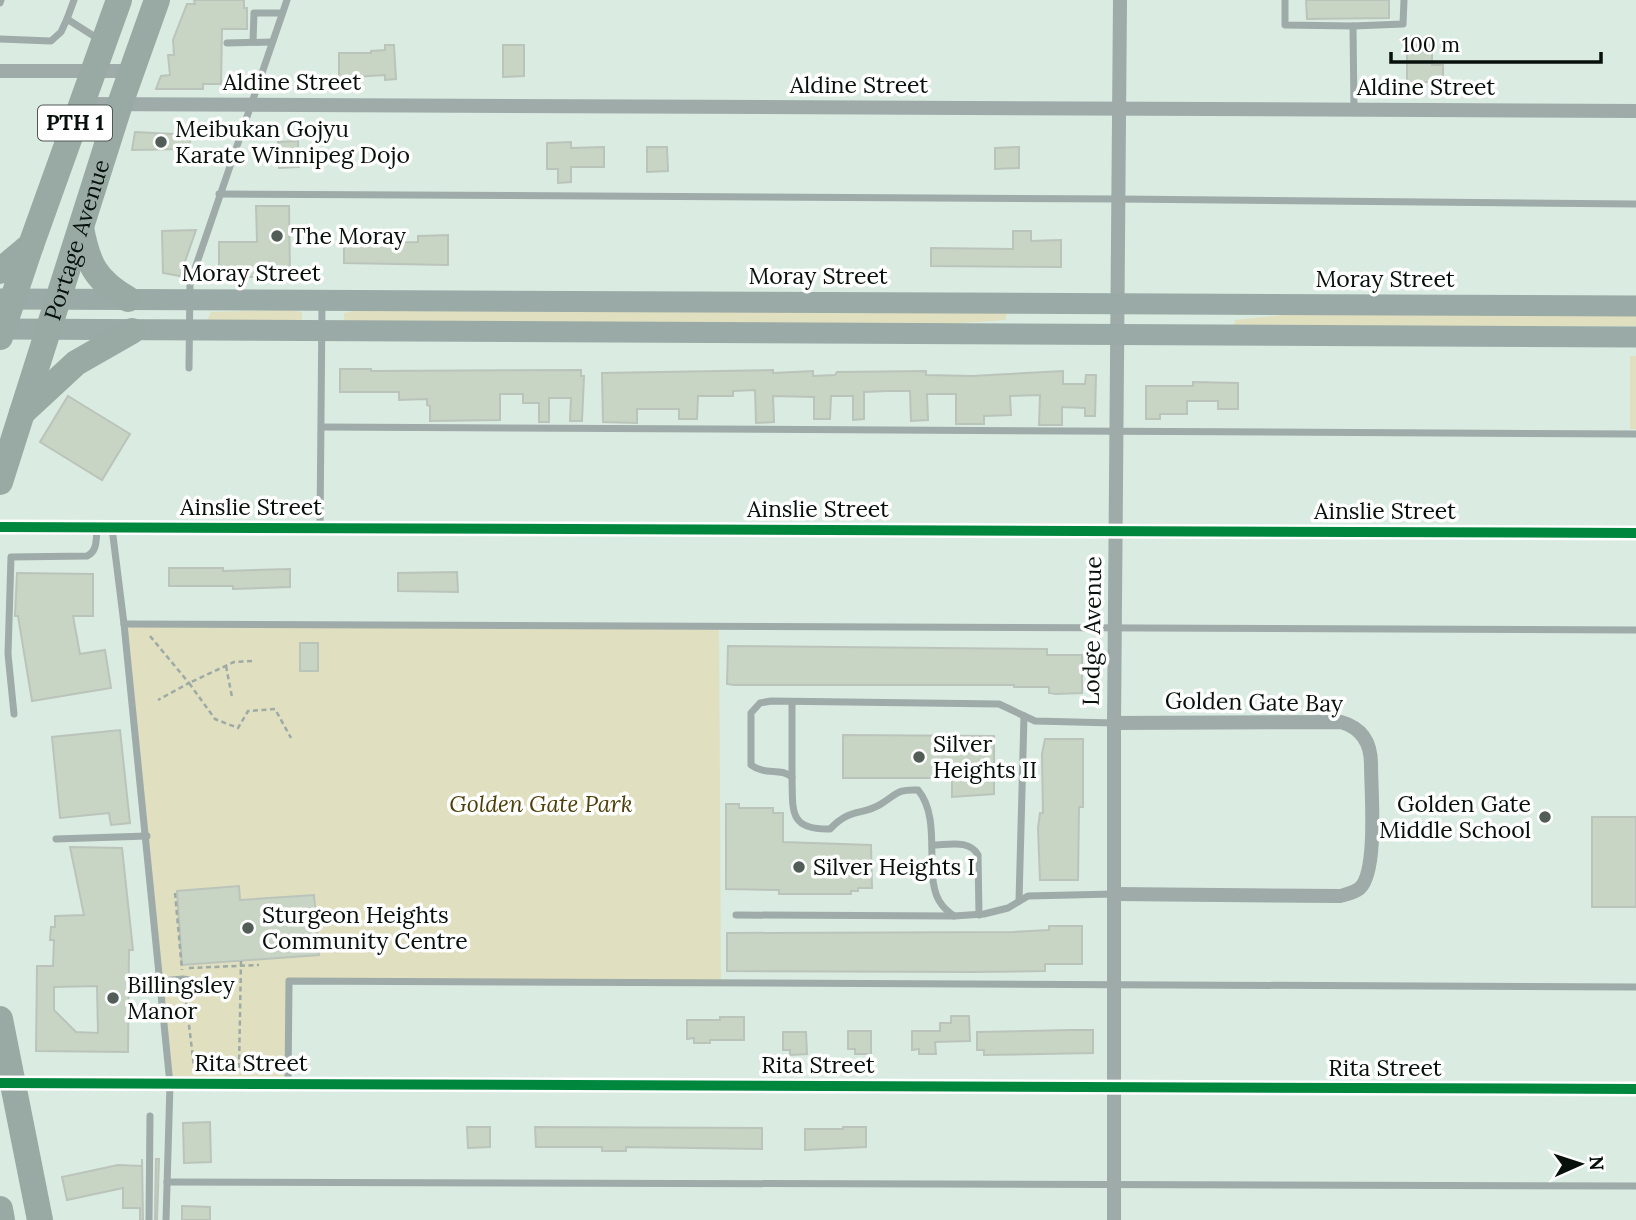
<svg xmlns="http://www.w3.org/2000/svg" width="1636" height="1220" font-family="Lora,serif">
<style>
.green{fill:#e0dfbf}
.building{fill:#c8d5c4;stroke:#bac4ba;stroke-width:2;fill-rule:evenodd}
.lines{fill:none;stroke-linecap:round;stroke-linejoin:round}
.path{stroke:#9eaaa6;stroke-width:2.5;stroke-dasharray:5 3.5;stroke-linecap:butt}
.lane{stroke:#9eaba9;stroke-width:7}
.street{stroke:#9eaba9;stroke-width:14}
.secondary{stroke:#9aaaa6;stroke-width:21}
.highway{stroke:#99aaa5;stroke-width:26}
.cycleway-casing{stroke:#fff;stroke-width:15}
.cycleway{stroke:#00873e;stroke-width:10}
.poi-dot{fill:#515d56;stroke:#fff;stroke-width:2.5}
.labels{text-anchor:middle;stroke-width:7;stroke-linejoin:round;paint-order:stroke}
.shield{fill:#fff;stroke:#515854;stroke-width:2}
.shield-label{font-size:21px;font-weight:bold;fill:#07100b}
.street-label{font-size:23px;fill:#07100b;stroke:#fff}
.poi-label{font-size:23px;fill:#07100b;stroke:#fff;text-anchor:start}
.park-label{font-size:23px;font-style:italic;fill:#4e3f08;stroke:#fff}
</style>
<rect width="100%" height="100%" fill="#daebe1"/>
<!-- green -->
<g class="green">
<path d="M289 310 302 312V320L207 321 211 312Z"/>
<path d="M354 311 1007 312 1006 320 945 324 344 321V313Z"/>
<path d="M1293 314 1636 316V326H1234L1235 320Z"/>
<rect x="1630" y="356" width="6" height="73"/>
<path d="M124 624 719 626 721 984 289 981 288 1084H170Z"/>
</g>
<!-- building -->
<g class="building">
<path d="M194 0H244V8H247V29H222L221 84H203V89H156L161 76 170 75 168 55H174L173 40 187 4H195Z"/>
<path d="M1306 0H1389V18L1307 19Z"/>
<path d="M385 45H394L396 79 385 80V75L339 78V53H371V51L385 50Z"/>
<path d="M503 45H524V76L503 77Z"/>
<path d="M1407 45H1432V65H1443V82H1407Z"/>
<path d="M135 132 192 135 188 149 132 150Z"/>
<path d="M298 141 299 167 279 168 278 142Z"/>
<path d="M571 142V148L604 147V167H571V182L558 183V169H547V143Z"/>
<path d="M647 147H667L668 171 647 172Z"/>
<path d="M1019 147V168L995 169V148Z"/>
<path d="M256 206H289L290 277H227V271H219V242H257Z"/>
<path d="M196 230 180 276 163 273 162 231Z"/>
<path d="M1013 231H1031V241L1061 240V267L931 266V248L1013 249Z"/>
<path d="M448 235V265L344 263V243L418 242V236Z"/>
<path d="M340 369H371V371L581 370V376H584L582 421H570L571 398H549V422H539V403H523V394H500V420L430 421V406L427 405V399L399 400V392H340Z"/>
<path d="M773 370V373L813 371V376L835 375 837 372 926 371V375L972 376 1063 371V384H1085L1086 375H1096L1095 416H1085V408L1062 407V425H1039L1040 395 1010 396 1011 415 984 416V424H956V394H927L928 420 911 421 910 391H887L864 392V419L853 420V396H831L830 419H814V397L773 396 774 422 756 423 755 390 733 391V396H698L697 419H679V409H637V423L603 422 602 373Z"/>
<path d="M1193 382 1238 383V409H1218V401H1187V414H1160V419H1146V386H1193Z"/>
<path d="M68 396 130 434 102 480 40 442Z"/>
<path d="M169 568H223V571L290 569V587L233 589V586H169Z"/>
<path d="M457 572 458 592 398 591V573Z"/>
<path d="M17 573 93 574V616H73L80 654 105 650 111 688 32 701 18 616H15Z"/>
<rect x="300" y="643" width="18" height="28"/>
<path d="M728 646 1047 649V655H1082V693L1056 694 1049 693V687H1014V685H734L727 684Z"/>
<path d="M120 730 130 823 111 825 109 813 60 818 52 737Z"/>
<path d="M843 735 994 736V794L952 797V778H843Z"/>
<path d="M1045 739H1083V807H1079L1078 880H1040L1038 828 1040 813H1043L1042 754Z"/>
<path d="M726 804H739V808H773V813H783V842L871 845 872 888H858V891H851V894H779V890L726 889Z"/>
<rect x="1592" y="817" width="44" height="90"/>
<path d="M70 847 122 848 133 950H129L128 1052 36 1051 37 966H53L54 940H50L51 927H55V916L84 915ZM97 986 98 1033 76 1032 54 1010V987Z"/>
<path d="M239 886 240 900 314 895 319 955 182 965 177 891Z"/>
<path d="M1049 926H1082V964H1045V971L974 972 727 971V933L1013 932 1049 930Z"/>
<path d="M951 1016H969L970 1041 935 1042 936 1054H919V1049L912 1050V1031H940V1023H951Z"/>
<path d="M720 1017H744V1040H710V1043H694V1038L687 1039V1020H720Z"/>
<path d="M1071 1030H1093V1053L984 1055V1050H977V1032Z"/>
<path d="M848 1031H871V1054H855V1049H848Z"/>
<path d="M783 1032H806L807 1054 790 1055V1050H783Z"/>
<path d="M210 1122 211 1162 184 1163 183 1123Z"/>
<path d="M467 1127H490V1147L468 1148Z"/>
<path d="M535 1127 762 1128V1149L626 1147V1151H602V1147H536Z"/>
<path d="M843 1127H866V1147L805 1150V1129H843Z"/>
<path d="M142 1159 143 1220H140V1208H123V1188L67 1200 62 1177 118 1165 142 1166Z"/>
<path d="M156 1159H159L157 1220H155Z"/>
<path d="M182 1206 210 1207V1220H182Z"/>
</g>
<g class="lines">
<!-- path -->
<g class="path">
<path d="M150 636 189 683 158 700"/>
<path d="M252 661 234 662 189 683 215 719 238 728 248 711 275 709 291 738"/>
<path d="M226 666 232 697"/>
<path d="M175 893 182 970"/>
<path d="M189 968 259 965"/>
<path d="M185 991 194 1067"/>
<path d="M239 1068 241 961"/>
</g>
<!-- lane -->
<g class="lane">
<path d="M74 0 67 19 100 40"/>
<path d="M1285 0V25L1353 26 1354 110"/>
<path d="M0 3 1 0"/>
<path d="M1353 26 1403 24 1404 0"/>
<path d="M0 39 51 41 61 32 67 19"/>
<path d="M253 42 254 13H282"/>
<path d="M227 43 272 42"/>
<path d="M219 194 1119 199 1636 204"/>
<path d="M189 368 190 283 287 0"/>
<path d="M322 427 1636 434"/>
<path d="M112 528 124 624 170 1084 166 1220"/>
<path d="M320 528 322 304"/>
<path d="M124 624 1636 630"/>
<path d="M792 702V777"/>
<path d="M14 714 8 654 11 557 87 556C98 551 96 538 97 527"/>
<path d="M1114 723 1035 721 999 704 771 701 760 703 751 713V765C766 776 780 767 792 777 793 810 788 830 830 829 851 807 862 816 881 804 897 794 897 789 918 790 944 821 921 880 942 905 945 909 950 913 954 916L984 914 1008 908 1028 896 1114 894"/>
<path d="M56 839 147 836"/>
<path d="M932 845C948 845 970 839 978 855L979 915"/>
<path d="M1019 901 1024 716"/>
<path d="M736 915 954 916"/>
<path d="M161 981 183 979 215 984"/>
<path d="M288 1084 289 981 1636 987"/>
<path d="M167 1182 1636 1186"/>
<path d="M149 1220 150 1116"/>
</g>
<!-- street -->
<g class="street">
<path d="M0 71H132"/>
<path d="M82 104 1636 111"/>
<path d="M0 527 1636 533"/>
<path d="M1114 723 1341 722C1362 728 1371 743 1371 764 1371 791 1378 871 1360 888 1354 893 1347 894 1340 896L1114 894"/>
<path d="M8 1083 1636 1089"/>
<path d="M1114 1220V723L1120 0"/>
</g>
<!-- secondary -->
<g class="secondary">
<path d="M0 299 1636 306"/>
<path d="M0 329 1636 337"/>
</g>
<!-- highway -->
<g class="highway">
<path d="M81 228C88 264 95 280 128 299"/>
<path d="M0 271 31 245"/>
<path d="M0 337 31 245 119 0"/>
<path d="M22 413 76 363 132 331"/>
<path id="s1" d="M0 482 120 104 157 0"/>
<path d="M0 1019 40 1220"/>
<path d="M0 1209 2 1220"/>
</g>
<defs>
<g id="cycleway">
<path d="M0 527 1636 533"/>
<path d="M0 1083 1636 1089"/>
</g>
</defs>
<!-- cycleway casing -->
<use href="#cycleway" class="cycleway-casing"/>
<!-- cycleway -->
<use href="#cycleway" class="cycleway"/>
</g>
<!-- markers -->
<g class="poi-dot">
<circle cx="161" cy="142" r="7"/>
<circle cx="277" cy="236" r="7"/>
<circle cx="919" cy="757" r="7"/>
<circle cx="1545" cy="817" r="7"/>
<circle cx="799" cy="867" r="7"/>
<circle cx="248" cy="928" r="7"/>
<circle cx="113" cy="998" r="7"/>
</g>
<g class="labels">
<!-- shield labels -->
<rect class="shield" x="38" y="105.5" width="74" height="35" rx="5"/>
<g class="shield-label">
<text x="75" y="130">PTH 1</text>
</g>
<!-- street labels -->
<g class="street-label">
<text x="292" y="90">Aldine Street</text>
<text x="859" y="93">Aldine Street</text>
<text x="1426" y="95">Aldine Street</text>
<text dy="8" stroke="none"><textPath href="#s1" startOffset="254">Portage Avenue</textPath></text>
<text x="251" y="281">Moray Street</text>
<text x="818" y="284">Moray Street</text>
<text x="1385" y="287">Moray Street</text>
<text x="251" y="515">Ainslie Street</text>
<text x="818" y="517">Ainslie Street</text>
<text x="1385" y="519">Ainslie Street</text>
<text transform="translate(1092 631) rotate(-89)" y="8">Lodge Avenue</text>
<text transform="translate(1254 702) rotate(1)" y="8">Golden Gate Bay</text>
<text x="251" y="1071">Rita Street</text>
<text x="818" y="1073">Rita Street</text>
<text x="1385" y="1076">Rita Street</text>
</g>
<!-- poi labels -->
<g class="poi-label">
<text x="175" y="137">Meibukan Gojyu<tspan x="175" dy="26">Karate Winnipeg Dojo</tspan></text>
<text x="291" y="244">The Moray</text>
<text x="933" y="752">Silver<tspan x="933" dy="26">Heights II</tspan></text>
<text x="1531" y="812" text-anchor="end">Golden Gate<tspan x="1531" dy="26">Middle School</tspan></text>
<text x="813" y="875">Silver Heights I</text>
<text x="262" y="923">Sturgeon Heights<tspan x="262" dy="26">Community Centre</tspan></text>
<text x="127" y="993">Billingsley<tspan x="127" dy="26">Manor</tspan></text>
</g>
<!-- park labels -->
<g class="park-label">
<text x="541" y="812">Golden Gate Park</text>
</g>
</g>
<!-- north arrow -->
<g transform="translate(1580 1164) rotate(87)" stroke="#ffffff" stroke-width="5" paint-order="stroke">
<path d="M0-5L12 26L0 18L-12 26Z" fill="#07100b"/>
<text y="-10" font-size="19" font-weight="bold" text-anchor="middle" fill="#07100b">N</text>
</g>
<!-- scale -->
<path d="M1391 52v10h210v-10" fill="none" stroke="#07100b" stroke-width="3.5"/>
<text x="1402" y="52" font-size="21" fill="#07100b" stroke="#ffffff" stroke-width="5" paint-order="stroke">100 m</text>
</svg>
